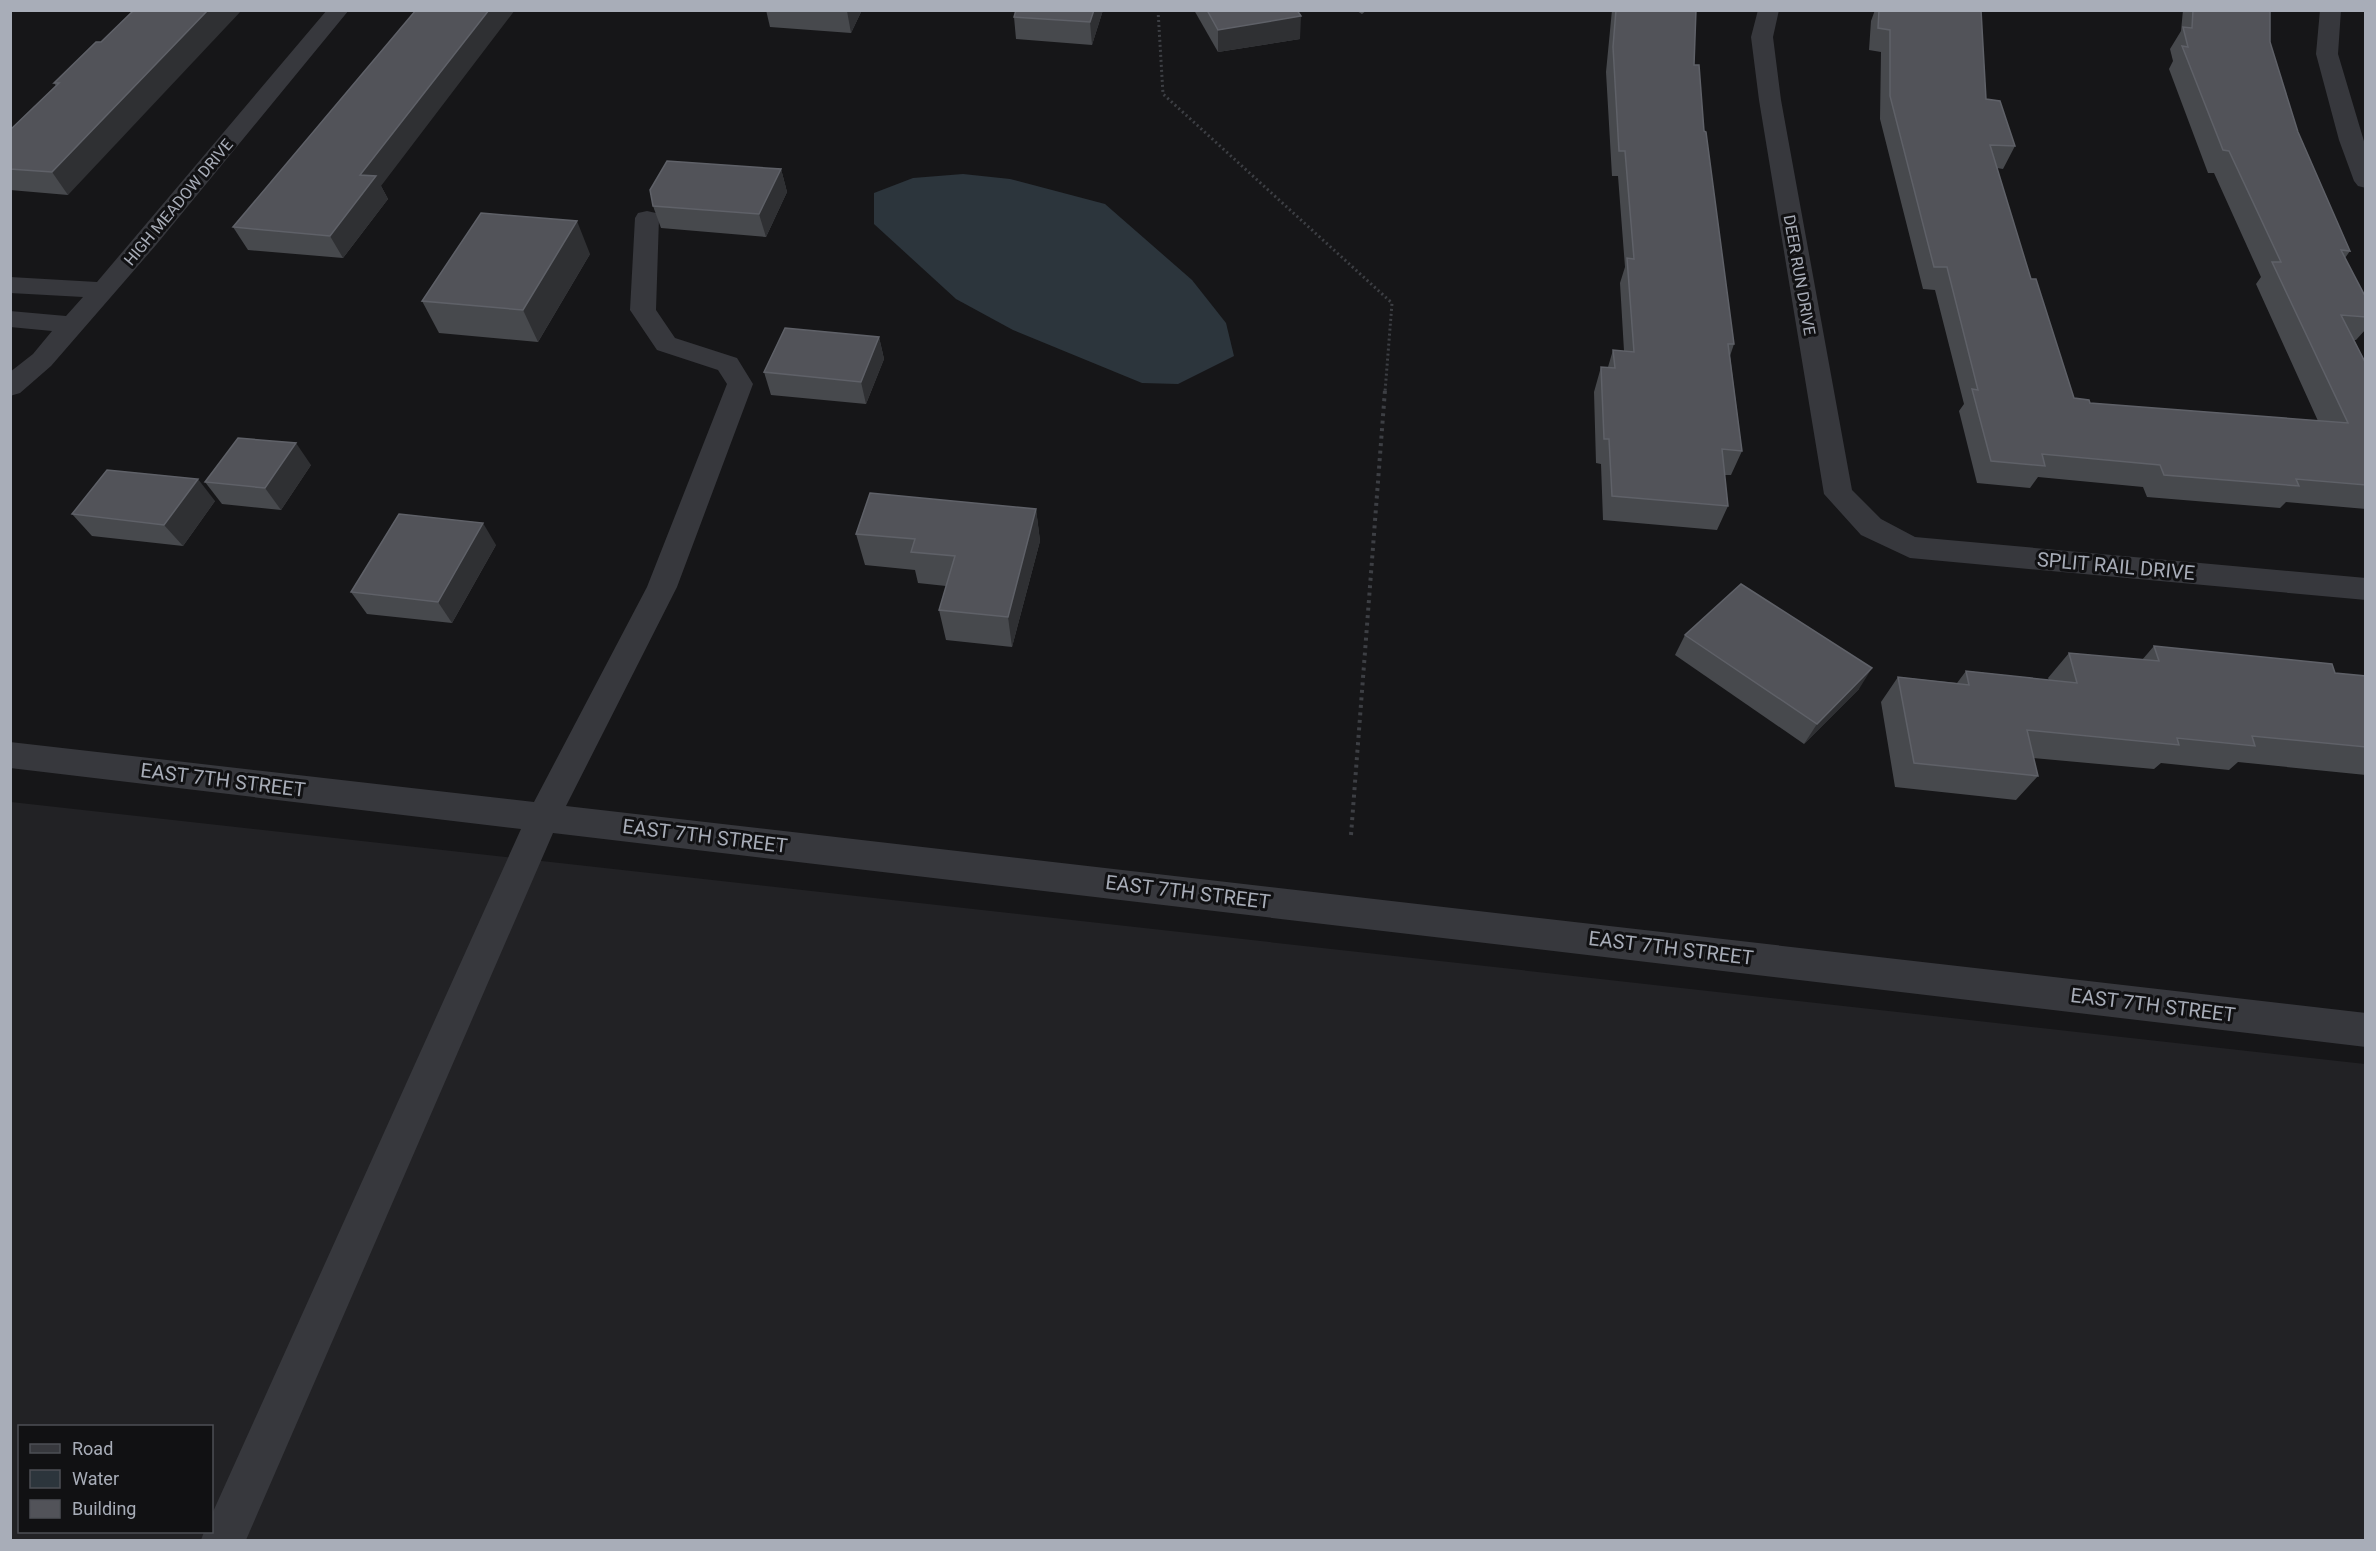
<svg xmlns="http://www.w3.org/2000/svg" width="2376" height="1551" font-family="Roboto,sans-serif">
<style>
.built{fill:#222225;fill-rule:evenodd}
.water{fill:#2c353c}
.lines{fill:none;stroke-linecap:round;stroke-linejoin:round}
.path-far1{stroke:#3d3f44;stroke-width:3;stroke-dasharray:2 3;stroke-linecap:butt}
.path{stroke:#3d3f44;stroke-width:4;stroke-dasharray:3 4.5;stroke-linecap:butt}
.minor{fill:#37383d;fill-rule:evenodd}
.wall{fill:#47494d}
.shaded-wall{fill:#2f3033}
.building{fill:#525359;stroke:#5f6168;stroke-width:1.5}
.labels{text-anchor:middle;stroke-width:6;stroke-linejoin:round;paint-order:stroke}
.far-street-label{font-size:16px;fill:#a8adb8;stroke:#111113}
.street-label{font-size:20px;fill:#a8adb8;stroke:#111113}
</style>
<rect width="100%" height="100%" fill="#161618"/>
<!-- built -->
<path class="built" d="M11 802 2365 1064V1540H11ZM20 1426H212V1532H20Z"/>
<!-- water -->
<path class="water" d="M963 174 1010 179 1105 204 1192 280 1226 323 1234 356 1178 384 1142 383 1013 330 956 299 874 224V193L913 178Z"/>
<g class="lines">
<!-- path-far1 -->
<path class="path-far1" d="M1158 10 1163 94 1392 303 1385 392"/>
<!-- path -->
<path class="path" d="M1351 835 1385 390"/>
<!-- minor -->
<g class="minor">
<path d="M327 10H349L156 245 51 366 20 393 10 396V372L33 354 52 331 10 327V311L66 316 83 297 10 293V277L97 282Z"/>
<path d="M1758 10H1779L1773 37 1781 100 1852 490 1881 519 1915 537 2366 578V600L1910 558 1861 535 1824 494 1759 100 1751 37Z"/>
<path d="M2320 10H2341L2338 54 2366 148V188L2358 186 2354 181 2339 140 2316 54Z"/>
<path d="M647 211 656 213 659 218 656 310 675 338 737 358 753 384 677 587 566 806 2366 1013V1047L553 833 246 1540H201L204 1532H212V1514L521 829 10 768V742L534 802 647 587 727 384 718 370 657 350 630 310 635 218 638 213Z"/>
</g>
</g>
<!-- wall -->
<g class="wall">
<path d="M766 10H862L851 33 770 27Z"/>
<path d="M1103 10 1092 45 1016 39 1014 17Z"/>
<path d="M1194 10H1297L1300 39 1218 52Z"/>
<path d="M1355 10H1367L1362 14Z"/>
<path d="M1612 10H1696L1694 65 1734 344 1730 356 1742 451 1731 475H1724L1728 506 1717 530 1603 520 1601 464 1596 463 1594 392 1601 367H1608L1613 350 1624 351 1620 283 1625 267 1618 176H1612L1606 72Z"/>
<path d="M1875 10H1981L1986 99 2015 146 2003 169 1997 168 2031 279 2074 398 2090 403 2318 421 2256 284 2261 277 2214 173H2208L2169 69 2173 61 2170 49 2181 31 2183 10H2270V42L2298 132 2350 251 2345 258 2366 298V329L2356 340H2354L2366 364V509L2286 502 2280 508 2147 497 2143 487 2038 477 2030 488 1977 483 1959 411 1964 404 1935 290 1923 289 1880 119 1881 52 1869 50 1871 21Z"/>
<path d="M101 42 68 195 10 190V130L56 86 54 83Z"/>
<path d="M781 169 787 192 766 237 661 228 653 206Z"/>
<path d="M381 186 388 199 343 258 248 250 233 227Z"/>
<path d="M590 254 538 342 439 333 422 301Z"/>
<path d="M879 337 884 359 866 404 771 395 764 372Z"/>
<path d="M311 465 281 510 222 504 205 482Z"/>
<path d="M215 501 183 546 92 536 72 514Z"/>
<path d="M1036 509 1040 541 1012 647 946 640 939 610 946 586 918 583 915 570 865 565 856 534Z"/>
<path d="M496 545 452 623 367 614 351 592Z"/>
<path d="M1685 635 1859 689 1804 744 1675 655Z"/>
<path d="M2154 646 2335 673 2366 676V775L2238 762 2229 770 2161 763 2154 769 2033 758 2038 776 2016 800 1895 787 1881 702 1898 677 1957 683 1966 671 2049 680 2048 678 2069 653 2142 660Z"/>
</g>
<!-- shaded-wall -->
<g class="shaded-wall">
<path d="M208 10H242L68 195 52 172Z"/>
<path d="M489 10H515L381 186 388 199 343 258 330 236 360 175Z"/>
<path d="M862 10 851 33 847 11Z"/>
<path d="M1094 10H1103L1092 45 1090 22Z"/>
<path d="M1301 16 1300 39 1218 52V30Z"/>
<path d="M781 169 787 192 766 237 759 214Z"/>
<path d="M577 221 590 254 538 342 523 310Z"/>
<path d="M879 337 884 359 866 404 861 382Z"/>
<path d="M296 443 311 465 281 510 265 488Z"/>
<path d="M198 479 215 501 183 546 164 525Z"/>
<path d="M1036 509 1040 541 1012 647 1008 617Z"/>
<path d="M483 523 496 545 452 623 438 602Z"/>
<path d="M1872 668 1859 689 1804 744 1817 724Z"/>
</g>
<!-- building -->
<g class="building">
<path d="M134 10H208L52 172 10 169V130L59 83H54L96 42H101Z"/>
<path d="M416 10H489L360 175 376 176 330 236 233 227Z"/>
<path d="M1016 10H1094L1090 22 1014 17Z"/>
<path d="M1207 10H1297L1301 16 1218 30Z"/>
<path d="M1616 10H1696L1694 65H1699L1704 131 1706 132 1734 344H1728L1742 451 1722 449 1728 506 1612 496 1609 439H1604L1601 367 1615 368 1613 350 1634 352 1627 258 1634 259 1625 151H1619L1613 47Z"/>
<path d="M1879 10H1981L1986 99 2000 101 2015 146 1990 145 2031 279H2036L2074 398 2089 400 2090 403 2348 423 2272 262H2281L2229 151 2223 150 2182 46 2188 47 2183 27 2192 28 2193 10H2270V42L2298 132 2350 251 2341 250 2366 298V317L2341 315 2366 364V485L2296 479 2299 486 2164 475 2160 465 2042 454 2045 466 1991 461 1972 389 1978 390 1947 267H1934L1890 96V30L1878 28Z"/>
<path d="M667 161 781 169 759 214 653 206 650 190Z"/>
<path d="M481 213 577 221 523 310 422 301Z"/>
<path d="M785 328 879 337 861 382 764 372Z"/>
<path d="M238 438 296 443 265 488 205 482Z"/>
<path d="M107 470 198 479 164 525 72 514Z"/>
<path d="M870 493 1036 509 1008 617 939 610 955 556 911 552 915 539 856 534Z"/>
<path d="M399 514 483 523 438 602 351 592Z"/>
<path d="M1741 584 1872 668 1817 724 1685 635Z"/>
<path d="M2154 646 2332 664 2335 673 2366 676V747L2252 736 2255 746 2177 738 2179 745 2027 730 2038 776 1914 763 1898 677 1969 685 1966 671 2077 683 2069 653 2159 661Z"/>
</g>
<g class="labels">
<!-- far-street labels -->
<g class="far-street-label">
<text transform="translate(178 202) rotate(-50)" y="6">HIGH MEADOW DRIVE</text>
<text transform="translate(1800 275) rotate(80)" y="6">DEER RUN DRIVE</text>
</g>
<!-- street labels -->
<g class="street-label">
<text transform="translate(2116 566) rotate(5)" y="7">SPLIT RAIL DRIVE</text>
<text transform="translate(223 780) rotate(7)" y="7">EAST 7TH STREET</text>
<text transform="translate(705 836) rotate(7)" y="7">EAST 7TH STREET</text>
<text transform="translate(1188 892) rotate(7)" y="7">EAST 7TH STREET</text>
<text transform="translate(1671 948) rotate(7)" y="7">EAST 7TH STREET</text>
<text transform="translate(2153 1005) rotate(7)" y="7">EAST 7TH STREET</text>
</g>
</g>
<!-- border -->
<rect width="2376" height="1551" fill="none" stroke="#a8adb8" stroke-width="24"/>
<!-- legend -->
<rect x="18" y="1425" width="195" height="108" fill="#111113" stroke="#4d4f55" stroke-width="1.5"/>
<rect x="30" y="1444" width="30" height="9" fill="#37383d" stroke="#4d4f55" stroke-width="1.5"/>
<text x="72" y="1455" font-size="18" fill="#a8adb8">Road</text>
<rect x="30" y="1470" width="30" height="18" fill="#2c353c" stroke="#4d4f55" stroke-width="1.5"/>
<text x="72" y="1485" font-size="18" fill="#a8adb8">Water</text>
<rect x="30" y="1500" width="30" height="18" fill="#525359" stroke="#4d4f55" stroke-width="1.5"/>
<text x="72" y="1515" font-size="18" fill="#a8adb8">Building</text>
</svg>
